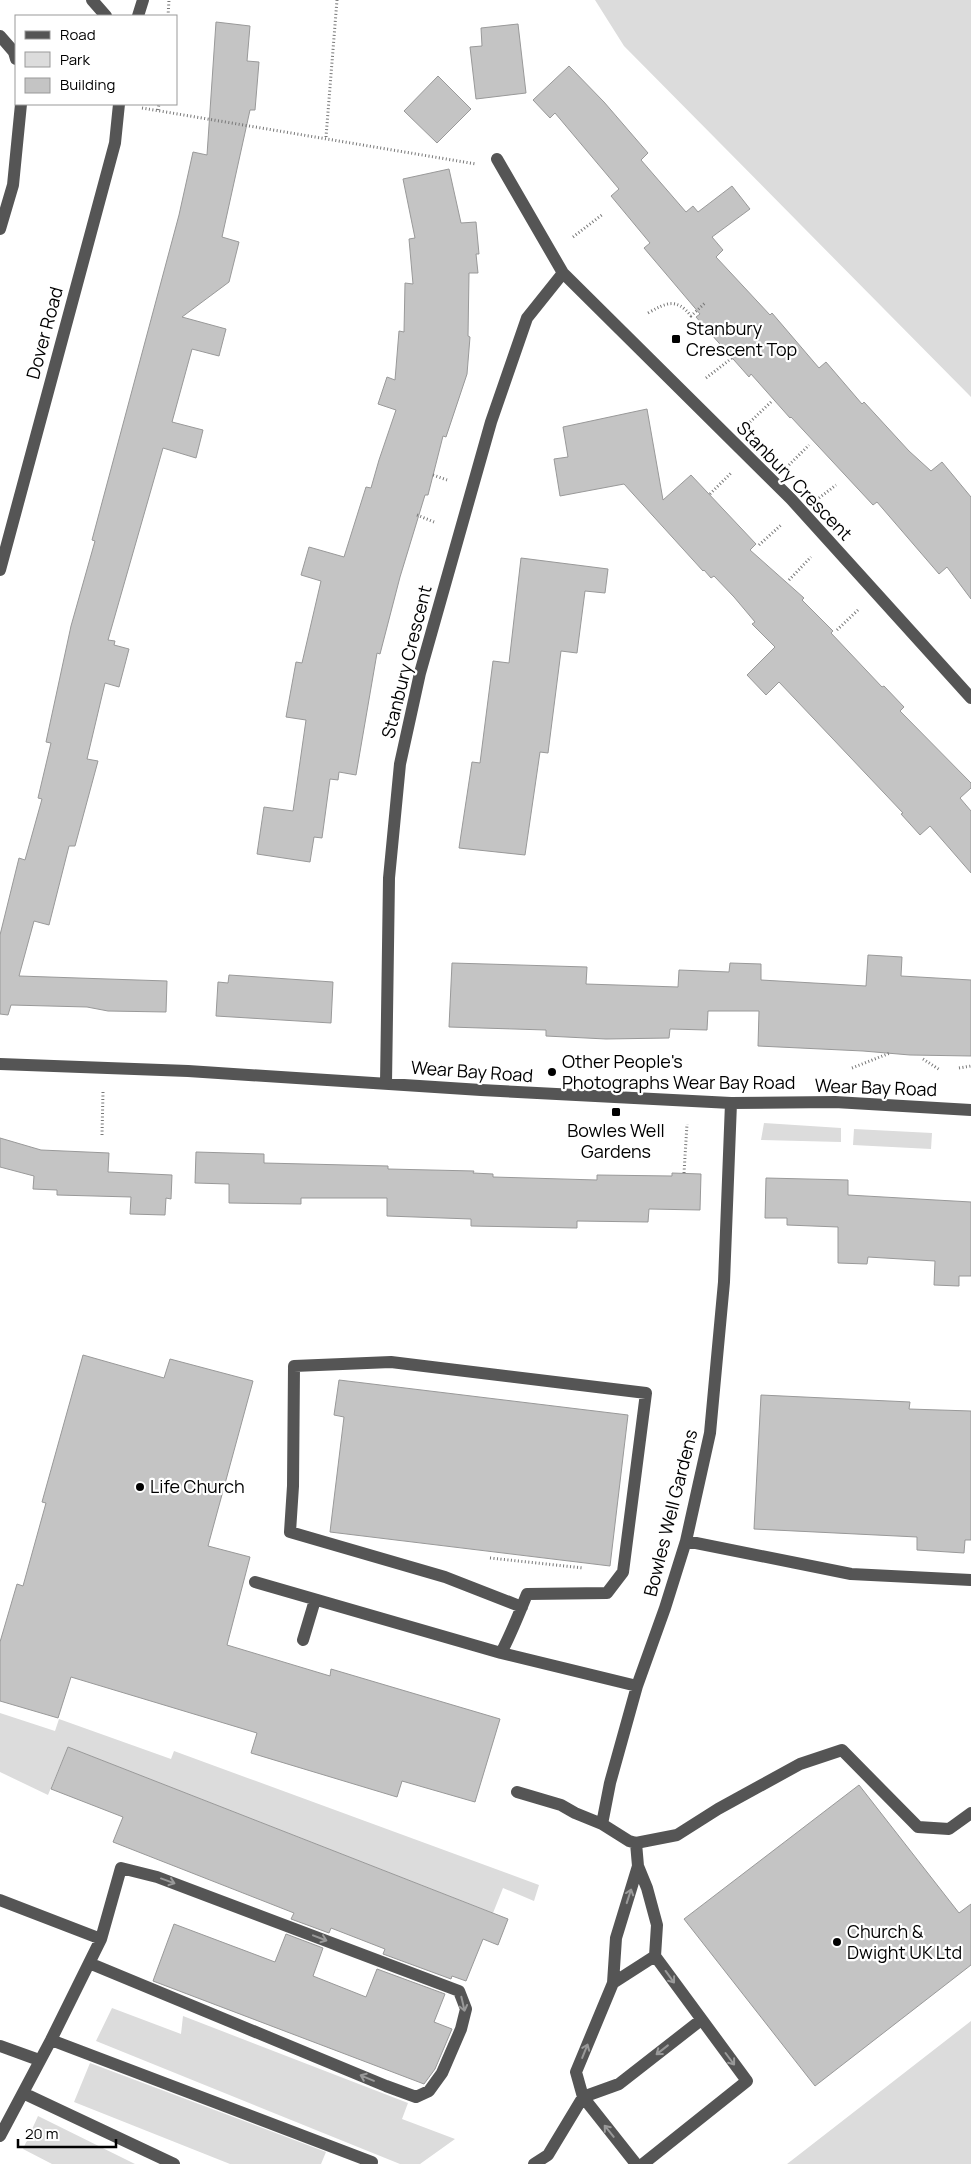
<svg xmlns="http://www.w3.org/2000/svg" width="971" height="2164" font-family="Manrope,sans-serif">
	<rect width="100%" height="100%" fill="#fff"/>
	<path fill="#dcdcdc" d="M 595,0 L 971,0 L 971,397 L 624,46 Z
		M 764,1123 L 841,1128 L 841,1142 L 761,1140 Z
		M 854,1129 L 932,1133 L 931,1149 L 853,1145 Z
		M 0,1713 L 55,1731 L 59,1719 L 171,1759 L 174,1751 L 539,1885 L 534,1901 L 503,1888 L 493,1913 L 68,1747 L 48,1795 L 0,1772 Z
		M 112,2008 L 181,2034 L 183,2016 L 408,2103 L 402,2119 L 455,2139 L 420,2164 L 400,2164 L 96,2041 Z
		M 971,2021 L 971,2164 L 787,2164 Z
		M 90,2063 L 326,2152 L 321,2164 L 230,2164 L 74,2102 Z
		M 38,2116 L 135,2164 L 52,2164 L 23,2149 Z"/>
	<path fill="#c4c4c4" stroke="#999" d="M 216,22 L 250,26 L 247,61 L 259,62 L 255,110 L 250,110 L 222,237 L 239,242 L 229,282 L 182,317 L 226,329 L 219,356 L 192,349 L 172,422 L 203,430 L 196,458 L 163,448 L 108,640 L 115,641 L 114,645 L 129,649 L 119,687 L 105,683 L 87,759 L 98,761 L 75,846 L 69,846 L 49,925 L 34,921 L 19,976 L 167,981 L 166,1012 L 108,1011 L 87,1007 L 11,1005 L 8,1015 L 0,1014 L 0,935 L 19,858 L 25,860 L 42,799 L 38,798 L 51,743 L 46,742 L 71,626 L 95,541 L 92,540 L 179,215 L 193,152 L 207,155 Z
		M 518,24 L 526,93 L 476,99 L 470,47 L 482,46 L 481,28 Z
		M 569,66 L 604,102 L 648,153 L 641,160 L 686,212 L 693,206 L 698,212 L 732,186 L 750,209 L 712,237 L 723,250 L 716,257 L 770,315 L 772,313 L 819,368 L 826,362 L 862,404 L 864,402 L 909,451 L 931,471 L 942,462 L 971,497 L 971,599 L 947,567 L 939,574 L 877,502 L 873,505 L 791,417 L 790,418 L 751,374 L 749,377 L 696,317 L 700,314 L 644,248 L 650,243 L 611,196 L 619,189 L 555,113 L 550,118 L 533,100 Z
		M 438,76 L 471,109 L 437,143 L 404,111 Z
		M 449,169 L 461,223 L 476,222 L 479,254 L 476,254 L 478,273 L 469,273 L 468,336 L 470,337 L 467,374 L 446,437 L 443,436 L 428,495 L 425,495 L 400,577 L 380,654 L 377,653 L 356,775 L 339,772 L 338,780 L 330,779 L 322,838 L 314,837 L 310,862 L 257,854 L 264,807 L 293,811 L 306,720 L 286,717 L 296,662 L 302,663 L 321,581 L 301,575 L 309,547 L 344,557 L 366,487 L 371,488 L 379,460 L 396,410 L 378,404 L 387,377 L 395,380 L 399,331 L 404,332 L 405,283 L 413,284 L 409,239 L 415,238 L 403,179 Z
		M 647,409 L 663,500 L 691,475 L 756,544 L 750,550 L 804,598 L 802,600 L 833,631 L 831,633 L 882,687 L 884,686 L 904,707 L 900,711 L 971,783 L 971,788 L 960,798 L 971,811 L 971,873 L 930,826 L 920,835 L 901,814 L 903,813 L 779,682 L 766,695 L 747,675 L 775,647 L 752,624 L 755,622 L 734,597 L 714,576 L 711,578 L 704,570 L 703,571 L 624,484 L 560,496 L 554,459 L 568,457 L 563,427 Z
		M 521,558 L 608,569 L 605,593 L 585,591 L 577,653 L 561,651 L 548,753 L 540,752 L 525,855 L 459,848 L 472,762 L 480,763 L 493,661 L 509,663 Z
		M 868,955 L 902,957 L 901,976 L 971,980 L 971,1056 L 910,1055 L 863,1051 L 758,1046 L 759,1011 L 708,1011 L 707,1030 L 670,1029 L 669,1038 L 606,1039 L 546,1036 L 546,1030 L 449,1027 L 452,963 L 587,967 L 586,984 L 678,987 L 679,970 L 729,972 L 730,963 L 761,964 L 761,980 L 866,986 Z
		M 229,975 L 333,982 L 331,1023 L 216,1016 L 218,982 L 228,983 Z
		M 0,1138 L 41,1150 L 109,1153 L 108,1172 L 172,1175 L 171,1199 L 166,1198 L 165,1215 L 130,1214 L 131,1197 L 57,1195 L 57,1190 L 33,1189 L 34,1176 L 0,1167 Z
		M 196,1152 L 264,1154 L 264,1163 L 388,1166 L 388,1169 L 474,1171 L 473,1173 L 493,1174 L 493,1177 L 597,1180 L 597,1175 L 672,1176 L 672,1173 L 701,1174 L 700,1210 L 649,1209 L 648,1222 L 577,1221 L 577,1228 L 471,1226 L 471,1219 L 387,1216 L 387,1198 L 301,1198 L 301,1204 L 229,1203 L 229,1184 L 195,1183 Z
		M 766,1178 L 848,1180 L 848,1195 L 971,1202 L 971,1276 L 959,1276 L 959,1286 L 934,1285 L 935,1261 L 868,1257 L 867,1264 L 838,1263 L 838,1227 L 787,1225 L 787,1218 L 765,1218 Z
		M 83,1355 L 164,1378 L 170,1359 L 253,1381 L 208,1546 L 250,1557 L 227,1645 L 330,1676 L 331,1669 L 500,1719 L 475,1802 L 402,1781 L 397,1797 L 251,1753 L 257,1733 L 71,1677 L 58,1718 L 0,1701 L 0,1642 L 17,1584 L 23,1586 L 46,1503 L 42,1502 Z
		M 339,1380 L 628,1415 L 610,1566 L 330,1532 L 344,1417 L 334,1415 Z
		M 761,1395 L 910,1402 L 909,1409 L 971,1411 L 971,1540 L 965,1540 L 964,1553 L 917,1550 L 917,1537 L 754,1529 Z
		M 68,1747 L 508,1919 L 498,1945 L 483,1939 L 466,1981 L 452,1976 L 451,1979 L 383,1954 L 385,1949 L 331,1928 L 329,1933 L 291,1919 L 294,1913 L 113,1842 L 123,1817 L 51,1789 Z
		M 859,1785 L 959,1913 L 971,1904 L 971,1965 L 815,2086 L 684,1919 Z
		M 174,1924 L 275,1962 L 286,1934 L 323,1948 L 313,1976 L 366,1997 L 377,1969 L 445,1994 L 434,2022 L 452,2029 L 435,2069 L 424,2084 L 153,1981 Z"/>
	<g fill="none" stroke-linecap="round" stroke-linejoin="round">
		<path stroke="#777" stroke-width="3" stroke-dasharray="1 2.5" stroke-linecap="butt" d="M 168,16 L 169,0
			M 142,108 L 476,164
			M 158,110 L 159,104
			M 326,137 L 337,0
			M 573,237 L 603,214
			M 648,313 C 666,303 676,297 691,316 L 705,303
			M 706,378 L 732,358
			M 750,422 L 771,402
			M 789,465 L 809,445
			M 433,475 L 447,480
			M 710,494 L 732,472
			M 819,498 L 836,485
			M 417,515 L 434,522
			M 759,545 L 781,525
			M 789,580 L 811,557
			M 837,630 L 859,609
			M 923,1059 L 940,1070
			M 852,1068 L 890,1053
			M 959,1068 L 971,1066
			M 102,1135 L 103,1092
			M 684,1173 L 687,1124
			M 490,1558 L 583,1568"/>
		<path stroke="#555" stroke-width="12" d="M 92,0 L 106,16
			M 138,16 L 143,0
			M 0,36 L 14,52 L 16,59
			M 497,159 L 563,273 L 791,499 L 971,698
			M 0,229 L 13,185 L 21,104
			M 0,570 L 115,143 L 119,104
			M 0,1064 L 188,1071 L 481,1090 L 731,1103 L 835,1102 L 971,1110
			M 386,1084 L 389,878 L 400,764 L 420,673 L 491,422 L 527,318 L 563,273
			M 731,1103 L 724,1282 L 710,1433 L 686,1541 L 665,1608 L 637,1686 L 610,1783 L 602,1824 L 629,1841 L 636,1843 L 677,1835 L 718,1809 L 800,1764 L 842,1750 L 918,1827 L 949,1829 L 971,1813
			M 686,1541 L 851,1574 L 971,1580
			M 255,1582 L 501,1653 L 637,1686
			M 303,1640 L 315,1600
			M 501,1653 C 511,1634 519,1614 527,1594 L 607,1593 L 623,1572 L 646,1393 L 391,1362 L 294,1366 L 293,1486 L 290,1532 L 445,1577 L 522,1607
			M 517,1792 L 561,1805 L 575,1813 L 602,1824
			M 636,1843 L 638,1866 L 647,1888 L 657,1925 L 655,1956 L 747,2081 L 643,2164
			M 0,1900 L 101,1939
			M 613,1983 L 655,1956
			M 51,2040 L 372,2162 L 369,2164
			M 0,2046 L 39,2060
			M 23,2093 L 174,2164
			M 0,2136 L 51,2040 L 101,1939 L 121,1868 L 157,1877 L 459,1991 L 466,2009 L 461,2029 L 442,2073 L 429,2091 L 416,2097 L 386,2086 L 89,1963
			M 534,2164 L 548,2155 L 583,2097 L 619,2084 L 701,2020
			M 636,2164 L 583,2097 L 576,2072 L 613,1983 L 616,1938 L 638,1866"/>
	</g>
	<defs><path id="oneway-shaft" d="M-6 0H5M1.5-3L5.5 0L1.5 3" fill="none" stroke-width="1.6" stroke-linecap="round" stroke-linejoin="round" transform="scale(1.25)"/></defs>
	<g stroke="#999">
		<use href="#oneway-shaft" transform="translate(168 1881) rotate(20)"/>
		<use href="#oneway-shaft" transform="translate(629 1896) rotate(-72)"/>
		<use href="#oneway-shaft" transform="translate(320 1938) rotate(21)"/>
		<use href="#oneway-shaft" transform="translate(670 1977) rotate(54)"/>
		<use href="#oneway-shaft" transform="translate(463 2004) rotate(77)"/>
		<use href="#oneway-shaft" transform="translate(662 2050) rotate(142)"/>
		<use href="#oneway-shaft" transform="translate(585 2051) rotate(-68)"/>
		<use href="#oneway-shaft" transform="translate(730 2059) rotate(53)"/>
		<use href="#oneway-shaft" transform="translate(367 2078) rotate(-157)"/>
		<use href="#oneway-shaft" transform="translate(609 2131) rotate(-129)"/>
	</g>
	<g fill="#000" stroke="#fff" stroke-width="2">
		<rect x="671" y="334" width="10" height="10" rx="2.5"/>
		<circle cx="552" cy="1072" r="5"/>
		<rect x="611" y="1107" width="10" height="10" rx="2.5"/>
		<circle cx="140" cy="1487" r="5"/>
		<circle cx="837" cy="1942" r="5"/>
	</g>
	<g text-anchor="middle" stroke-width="4.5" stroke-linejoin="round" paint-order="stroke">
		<g font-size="18" fill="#000" stroke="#fff" text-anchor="start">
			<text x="686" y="335">Stanbury<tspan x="686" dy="21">Crescent Top</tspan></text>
			<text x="562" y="1068">Other People's<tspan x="562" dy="21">Photographs Wear Bay Road</tspan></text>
			<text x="616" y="1137" text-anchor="middle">Bowles Well<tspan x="616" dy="21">Gardens</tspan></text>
			<text x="150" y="1493">Life Church</text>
			<text x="847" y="1938">Church &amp;<tspan x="847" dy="21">Dwight UK Ltd</tspan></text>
		</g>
		<g font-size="18" fill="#000" stroke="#fff">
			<text transform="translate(45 333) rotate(-75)" y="6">Dover Road</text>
			<text transform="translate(794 481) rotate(46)" y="6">Stanbury Crescent</text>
			<text transform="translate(407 662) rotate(-76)" y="6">Stanbury Crescent</text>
			<text transform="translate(472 1072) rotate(4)" y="6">Wear Bay Road</text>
			<text transform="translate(876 1088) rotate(2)" y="6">Wear Bay Road</text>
			<text transform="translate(671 1513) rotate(-76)" y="6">Bowles Well Gardens</text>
		</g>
	</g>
	<rect x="15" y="15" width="162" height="90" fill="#ffffff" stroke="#999999"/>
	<rect x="25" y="31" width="25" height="8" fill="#555555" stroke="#999999"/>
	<text x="60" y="40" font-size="15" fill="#000000">Road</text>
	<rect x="25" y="52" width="25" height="15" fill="#dcdcdc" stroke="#999999"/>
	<text x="60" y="65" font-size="15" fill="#000000">Park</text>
	<rect x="25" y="78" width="25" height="15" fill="#c4c4c4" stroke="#999999"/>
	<text x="60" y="90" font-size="15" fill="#000000">Building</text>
	<path d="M18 2139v8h98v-8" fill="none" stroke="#000000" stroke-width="2.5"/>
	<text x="25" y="2139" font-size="15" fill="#000000" stroke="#ffffff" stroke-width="4" paint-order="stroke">20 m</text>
</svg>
